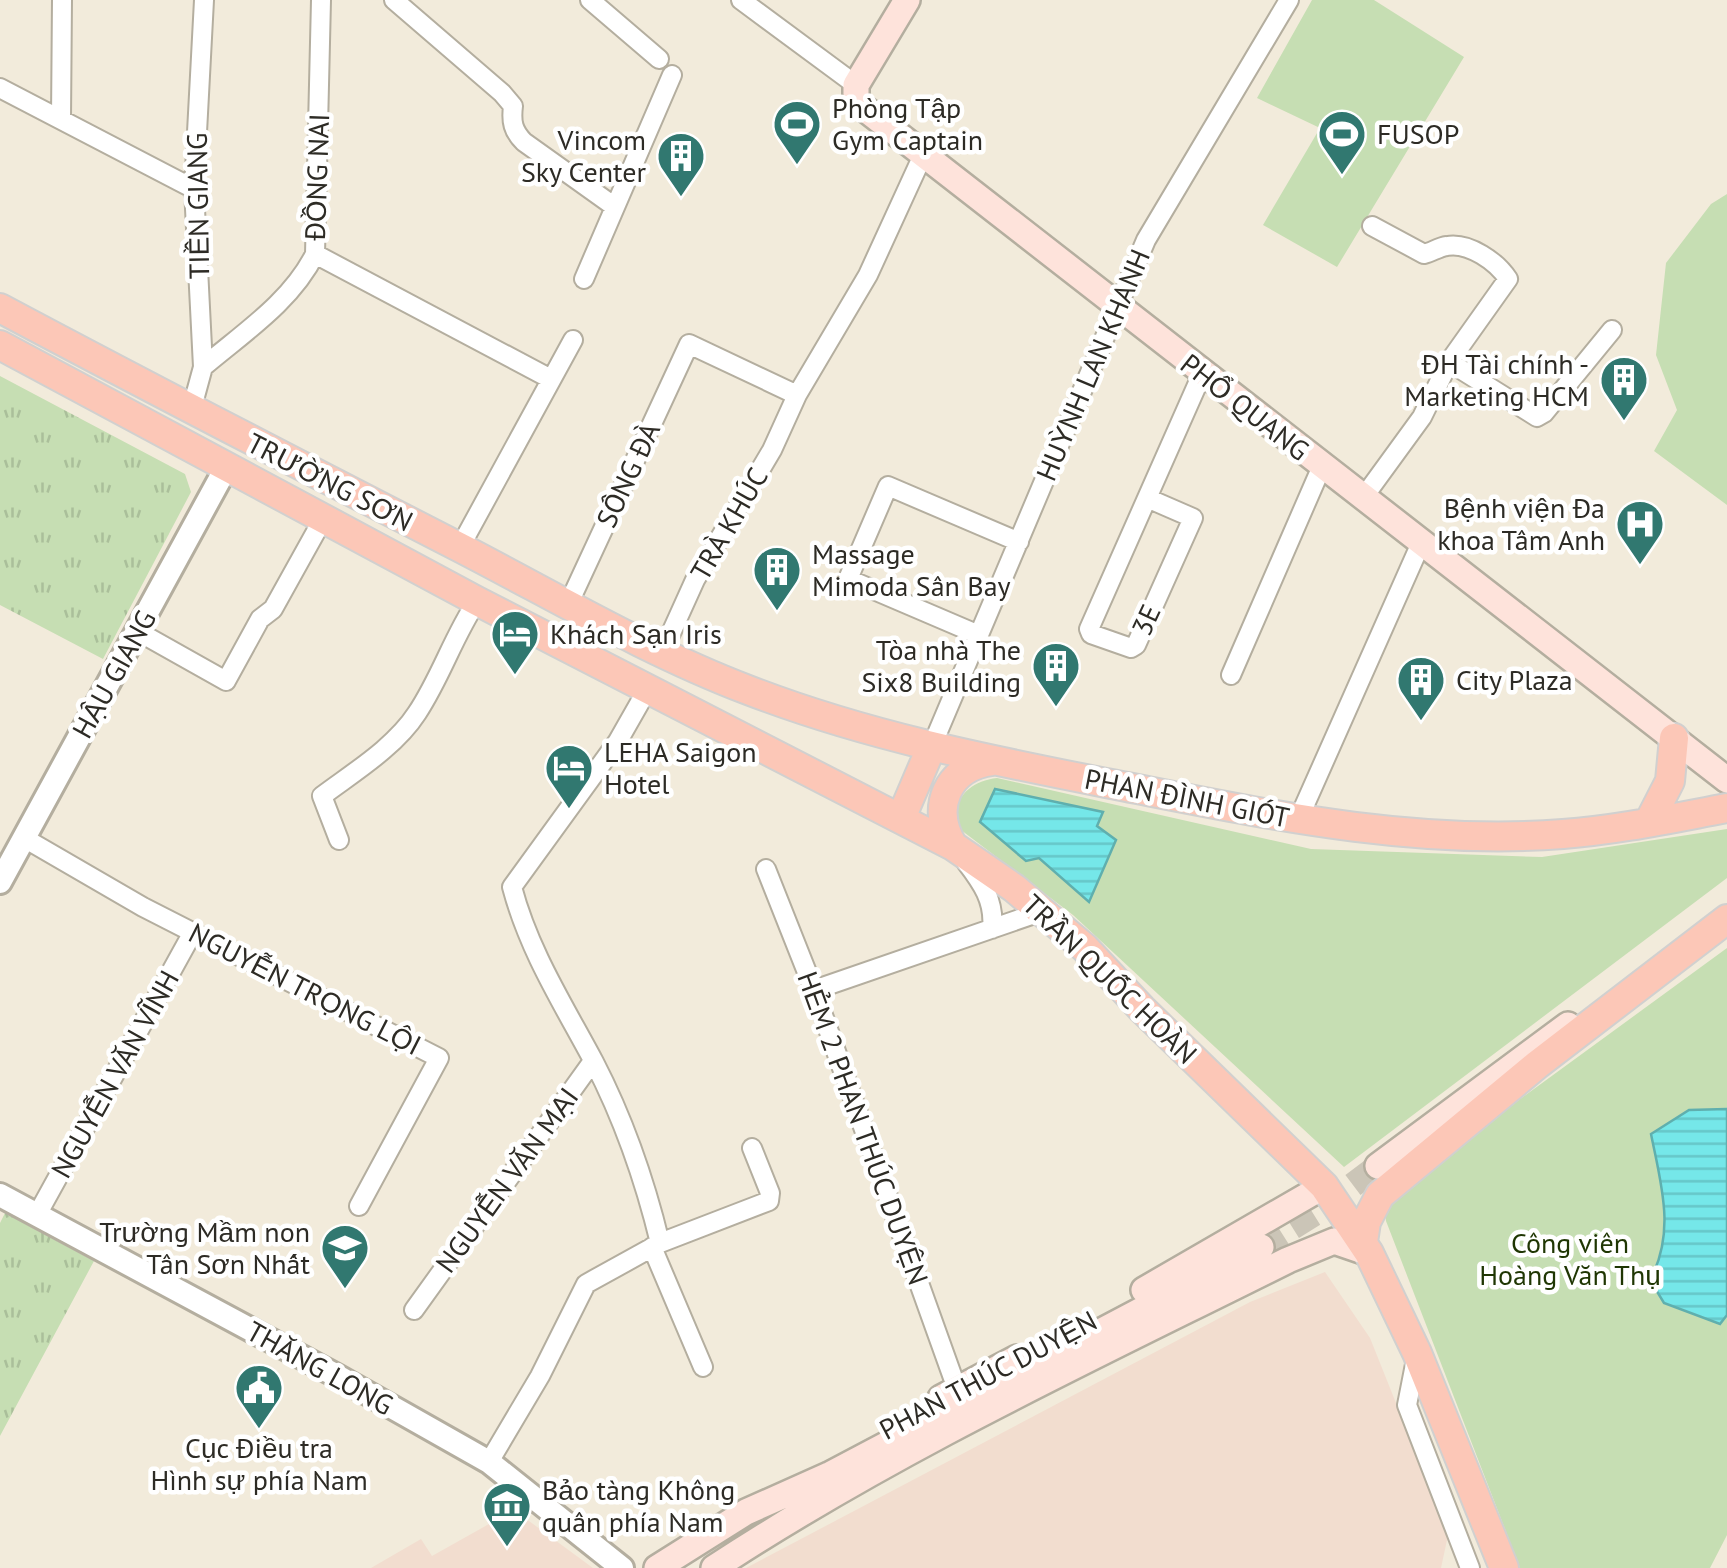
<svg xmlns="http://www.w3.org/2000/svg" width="1727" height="1568" font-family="'PT Sans',sans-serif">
	<defs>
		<pattern id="grass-tufts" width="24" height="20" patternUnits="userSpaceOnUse" patternTransform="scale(2.5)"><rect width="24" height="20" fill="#c6deb3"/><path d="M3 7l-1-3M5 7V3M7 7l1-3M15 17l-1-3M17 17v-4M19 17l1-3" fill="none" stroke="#aabf9a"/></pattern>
		<pattern id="water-rules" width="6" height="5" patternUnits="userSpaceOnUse" patternTransform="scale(2.5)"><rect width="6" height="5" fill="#75e7e9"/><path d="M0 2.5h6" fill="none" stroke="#66c6c8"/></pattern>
	</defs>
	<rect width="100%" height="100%" fill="#f2ebdb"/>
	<path fill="#f2ddcf" d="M 1325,1272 L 1370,1338 L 1446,1528 L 1447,1540 L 1441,1568 L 746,1568 L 1250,1302 Z
		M 514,1510 L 593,1568 L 371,1568 L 421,1539 L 432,1556 Z"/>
	<path fill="url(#grass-tufts)" d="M 0,376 L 185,474 L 191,492 L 103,659 L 0,605 Z
		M 5,1213 L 94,1261 L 0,1436 L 0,1223 Z"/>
	<path fill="#c6deb3" d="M 1312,0 L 1374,0 L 1464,57 L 1337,267 L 1263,225 L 1320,128 L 1257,98 Z
		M 1727,194 L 1727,505 L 1654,451 L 1677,410 L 1656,355 L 1666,263 L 1711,204 Z
		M 997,778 L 1311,849 L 1542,857 L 1727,829 L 1727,878 L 1344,1167 L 1073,915 L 961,830 C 947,802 969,781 997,778 Z
		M 1727,948 L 1727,1535 L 1710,1568 L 1520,1568 L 1386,1221 L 1385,1210 L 1393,1192 Z"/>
	<path fill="url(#water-rules)" stroke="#5fafae" stroke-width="2.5" d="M 995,789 L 1103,812 L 1097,826 L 1116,840 L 1089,902 L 1039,858 L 1026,861 L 980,822 Z
		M 1727,1109 L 1727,1315 L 1720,1324 L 1664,1303 L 1650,1280 C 1676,1232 1661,1184 1651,1134 L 1689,1110 Z"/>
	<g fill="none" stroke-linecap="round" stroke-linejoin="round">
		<path stroke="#cbc5b7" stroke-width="25" stroke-dasharray="25 12" stroke-linecap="butt" d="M 1261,1247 L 1320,1210 L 1378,1166"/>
		<g stroke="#b4ae9f" stroke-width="22">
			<path id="minor" d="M 394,0 L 502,93 L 513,106 C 511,122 513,131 524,142 L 615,207
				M 590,0 L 659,59
				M 741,0 L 856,85
				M 0,88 L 194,189
				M 61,118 L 62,0
				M 315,254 L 549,378
				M 584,279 L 672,75
				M 1449,362 L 1537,417 L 1544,413 L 1612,330
				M 203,367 C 243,333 291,302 315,254 L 321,0
				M 191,411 L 203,367 L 194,189 L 204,0
				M 1147,498 L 1193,518 L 1136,645 L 1131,648 L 1091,634 L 1089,629 L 1202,374
				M 1363,498 L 1422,417 L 1449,362 L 1508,279 C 1497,262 1469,242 1447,246 C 1439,247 1432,252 1424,254 L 1372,226
				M 460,547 L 573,340
				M 568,605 L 689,344 L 797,395 L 868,275 L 923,155
				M 137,631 L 226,681 L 260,619 L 273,609 L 323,519
				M 979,635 L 848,579 L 888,486 L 1019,542
				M 662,653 L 695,580 L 772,450 L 797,395
				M 1231,675 L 1322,466
				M 931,748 L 1146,240 L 1289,0
				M 1298,820 L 1421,543
				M 24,838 L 143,907 L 439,1058 L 359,1206
				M 339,840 L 322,796 C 354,772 395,747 417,713 C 441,677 453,637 477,601
				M 966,862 C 982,883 995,901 992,929
				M 766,869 L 814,990 L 957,1389
				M 814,990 L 1043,911
				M 37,1215 L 193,932
				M 660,1243 L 769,1201 L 770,1193 L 752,1148
				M 652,1247 L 703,1367
				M 414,1310 L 593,1061
				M 1417,1354 L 1407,1405 L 1470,1568
				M 489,1462 L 540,1376 L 586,1284 L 660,1243 C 645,1181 623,1118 594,1062 C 563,1004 529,951 512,887 L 618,741 L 647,690"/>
		</g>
		<g stroke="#b4ae9f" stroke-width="28">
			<path id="tertiary" d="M 0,882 L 227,466
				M 0,1195 L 337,1376 L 489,1462 L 622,1568"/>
		</g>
		<g stroke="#b4ae9f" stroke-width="30">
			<path id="secondary" d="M 907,0 L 856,85 L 856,99 L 860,105 L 1727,780
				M 1378,1166 L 1568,1025
				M 1144,1290 L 1324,1186
				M 941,1398 L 1017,1358
				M 657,1568 L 746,1512 L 829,1475 L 1261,1247
				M 714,1568 C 895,1449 1094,1357 1288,1260 L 1334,1241 L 1369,1253"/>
		</g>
		<g stroke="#d1d0cf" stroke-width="32">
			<path id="primary" d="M 0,308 C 152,389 305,468 459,547 C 554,596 648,652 748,690 C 864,735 984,759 1106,783 C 1257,812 1408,846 1563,834 C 1618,830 1673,818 1727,808
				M 0,345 L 477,601 L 953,846 L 1014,888 L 1085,948 L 1142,1009 L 1324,1186 L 1369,1253 L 1417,1353 L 1504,1568
				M 901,818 L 931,748
				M 1649,822 L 1670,781 L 1674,738
				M 953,846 C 930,808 947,767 992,761
				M 1363,1242 L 1366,1222 L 1380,1195 L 1538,1064 L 1727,919"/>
		</g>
		<use href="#minor" stroke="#fff" stroke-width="18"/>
		<use href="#tertiary" stroke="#fff" stroke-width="22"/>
		<use href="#secondary" stroke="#fee3db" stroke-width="25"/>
		<use href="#primary" stroke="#fcc7b7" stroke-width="28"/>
	</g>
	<defs>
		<g id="stadium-pin" transform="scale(2.5)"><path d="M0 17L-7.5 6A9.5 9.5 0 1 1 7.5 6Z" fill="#317870" stroke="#fff"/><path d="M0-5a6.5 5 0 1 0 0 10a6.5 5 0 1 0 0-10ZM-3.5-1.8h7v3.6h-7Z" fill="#fff"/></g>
		<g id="building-pin" transform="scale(2.5)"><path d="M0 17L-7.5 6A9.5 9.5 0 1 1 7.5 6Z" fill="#317870" stroke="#fff"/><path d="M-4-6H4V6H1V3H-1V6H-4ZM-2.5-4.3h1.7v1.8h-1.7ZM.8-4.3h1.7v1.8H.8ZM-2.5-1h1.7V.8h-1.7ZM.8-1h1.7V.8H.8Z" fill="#fff"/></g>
		<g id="hospital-pin" transform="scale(2.5)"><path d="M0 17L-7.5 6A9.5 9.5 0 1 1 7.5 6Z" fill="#317870" stroke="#fff"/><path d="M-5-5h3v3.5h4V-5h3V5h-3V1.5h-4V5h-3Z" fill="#fff"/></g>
		<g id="hotel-pin" transform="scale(2.5)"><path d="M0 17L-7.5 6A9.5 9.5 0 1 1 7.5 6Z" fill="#317870" stroke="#fff"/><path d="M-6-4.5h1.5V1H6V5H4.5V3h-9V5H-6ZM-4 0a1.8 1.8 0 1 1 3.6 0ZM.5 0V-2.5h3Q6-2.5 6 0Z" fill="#fff"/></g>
		<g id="school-pin" transform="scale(2.5)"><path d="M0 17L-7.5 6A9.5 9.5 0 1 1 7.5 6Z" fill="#317870" stroke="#fff"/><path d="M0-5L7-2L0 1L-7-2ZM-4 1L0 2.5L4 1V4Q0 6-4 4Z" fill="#fff"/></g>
		<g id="civic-pin" transform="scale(2.5)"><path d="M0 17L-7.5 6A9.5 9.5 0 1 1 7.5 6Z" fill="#317870" stroke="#fff"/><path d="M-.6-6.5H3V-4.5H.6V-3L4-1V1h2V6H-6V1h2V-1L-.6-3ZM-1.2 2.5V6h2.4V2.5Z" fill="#fff"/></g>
		<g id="museum-pin" transform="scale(2.5)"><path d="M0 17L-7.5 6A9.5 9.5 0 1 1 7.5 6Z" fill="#317870" stroke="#fff"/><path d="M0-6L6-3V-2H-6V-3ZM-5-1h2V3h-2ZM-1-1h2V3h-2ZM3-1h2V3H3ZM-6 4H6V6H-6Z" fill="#fff"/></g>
	</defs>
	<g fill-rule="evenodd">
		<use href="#stadium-pin" x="797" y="124"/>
		<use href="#stadium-pin" x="1342" y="134"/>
		<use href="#building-pin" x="681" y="156"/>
		<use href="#building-pin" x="1624" y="380"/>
		<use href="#hospital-pin" x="1640" y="524"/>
		<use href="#building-pin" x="777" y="570"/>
		<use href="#hotel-pin" x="515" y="634"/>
		<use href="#building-pin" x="1056" y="666"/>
		<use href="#building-pin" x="1421" y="680"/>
		<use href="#hotel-pin" x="569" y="768"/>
		<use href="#school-pin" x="345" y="1248"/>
		<use href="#civic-pin" x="259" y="1388"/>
		<use href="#museum-pin" x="507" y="1506"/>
	</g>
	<g text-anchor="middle" stroke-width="9" stroke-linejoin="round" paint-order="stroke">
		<g font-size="28" fill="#2d2b25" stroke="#fff" text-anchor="start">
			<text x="832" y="118">Phòng Tập<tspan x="832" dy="32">Gym Captain</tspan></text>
			<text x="1377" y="144">FUSOP</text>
			<text x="646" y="150" text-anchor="end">Vincom<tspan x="646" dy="32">Sky Center</tspan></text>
			<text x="1589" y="374" text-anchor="end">ĐH Tài chính -<tspan x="1589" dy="32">Marketing HCM</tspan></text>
			<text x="1605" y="518" text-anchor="end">Bệnh viện Đa<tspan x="1605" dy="32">khoa Tâm Anh</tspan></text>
			<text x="812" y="564">Massage<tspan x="812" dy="32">Mimoda Sân Bay</tspan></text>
			<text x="550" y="644">Khách Sạn Iris</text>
			<text x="1021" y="660" text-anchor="end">Tòa nhà The<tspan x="1021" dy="32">Six8 Building</tspan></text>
			<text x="1456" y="690">City Plaza</text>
			<text x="604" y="762">LEHA Saigon<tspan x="604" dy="32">Hotel</tspan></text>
			<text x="310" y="1242" text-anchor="end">Trường Mầm non<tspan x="310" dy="32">Tân Sơn Nhất</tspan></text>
			<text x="259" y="1458" text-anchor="middle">Cục Điều tra<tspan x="259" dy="32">Hình sự phía Nam</tspan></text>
			<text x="542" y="1500">Bảo tàng Không<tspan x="542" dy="32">quân phía Nam</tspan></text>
		</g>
		<g font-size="28" fill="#2d2b25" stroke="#fff">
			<text transform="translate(317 177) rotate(-88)" y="10">ĐỒNG NAI</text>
			<text transform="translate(198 206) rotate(-91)" y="10">TIỀN GIANG</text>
			<text transform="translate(1093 365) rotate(-67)" y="10">HUỲNH LAN KHANH</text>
			<text transform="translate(1245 407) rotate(38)" y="10">PHỔ QUANG</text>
			<text transform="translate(628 475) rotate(-65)" y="10">SÔNG ĐÀ</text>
			<text transform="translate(330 482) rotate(27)" y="10">TRƯỜNG SƠN</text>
			<text transform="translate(729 524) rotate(-60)" y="10">TRÀ KHÚC</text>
			<text transform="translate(1146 620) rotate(-65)" y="10">3E</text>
			<text transform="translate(114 674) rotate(-61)" y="10">HẬU GIANG</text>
			<text transform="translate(1187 798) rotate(11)" y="10">PHAN ĐÌNH GIÓT</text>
			<text transform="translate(1110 979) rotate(44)" y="10">TRẦN QUỐC HOÀN</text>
			<text transform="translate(305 989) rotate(27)" y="10">NGUYỄN TRỌNG LỘI</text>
			<text transform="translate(115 1074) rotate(-61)" y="10">NGUYỄN VĂN VĨNH</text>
			<text transform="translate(863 1128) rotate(70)" y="10">HẺM 2 PHAN THÚC DUYỆN</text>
			<text transform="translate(507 1180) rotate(-54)" y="10">NGUYỄN VĂN MẠI</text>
			<text transform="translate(320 1368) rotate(29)" y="10">THĂNG LONG</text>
			<text transform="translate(988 1375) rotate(-28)" y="10">PHAN THÚC DUYỆN</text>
		</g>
		<g font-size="28" fill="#1f3603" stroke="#fff">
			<text x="1570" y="1253">Công viên<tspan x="1570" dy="32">Hoàng Văn Thụ</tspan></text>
		</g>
	</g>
</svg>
